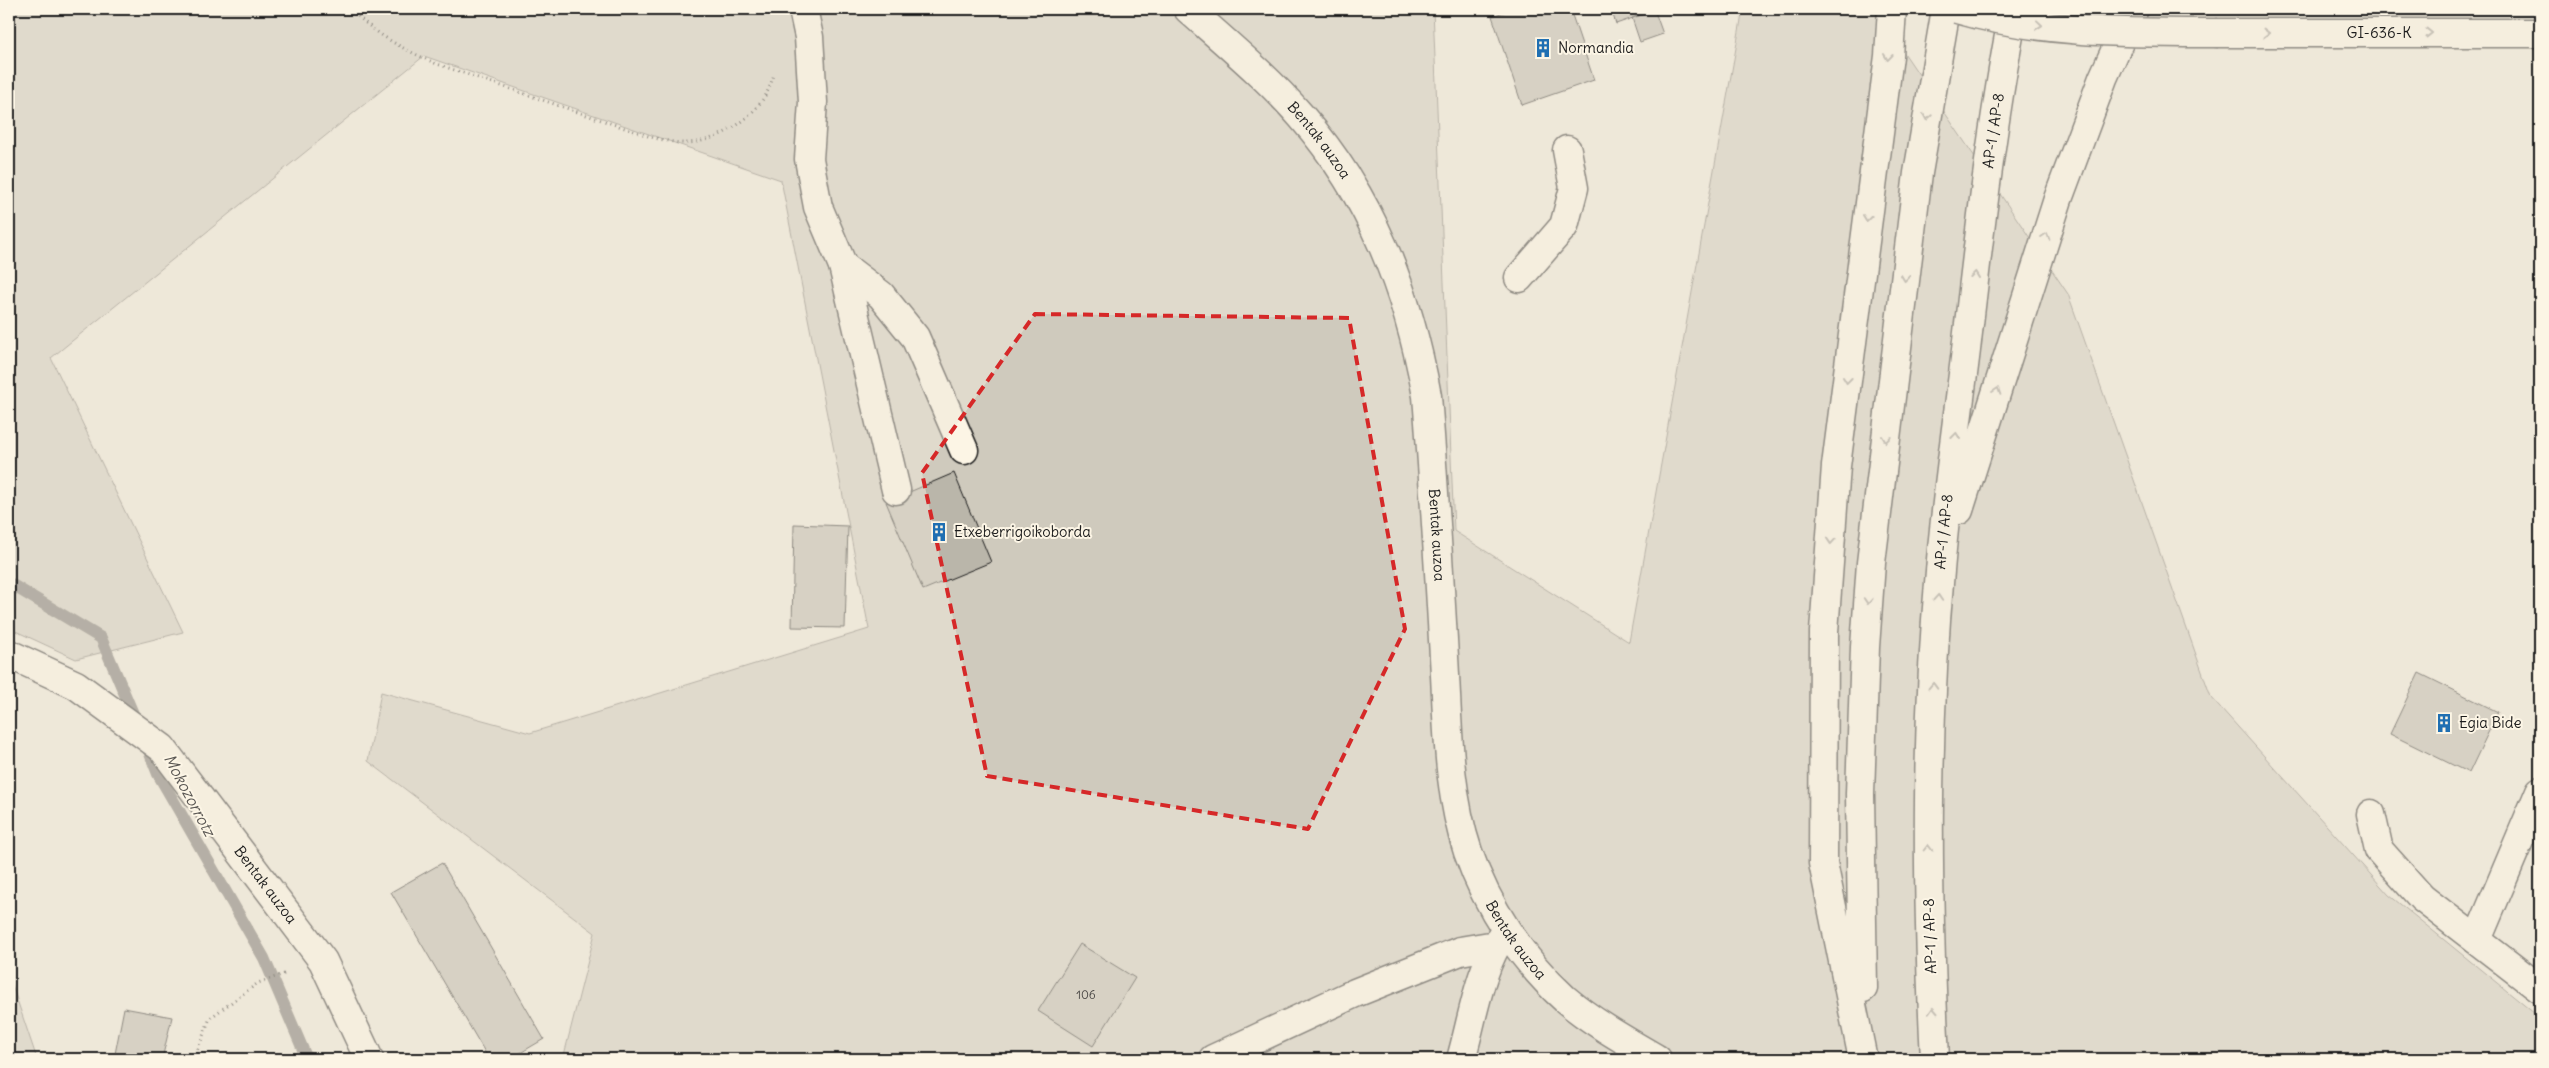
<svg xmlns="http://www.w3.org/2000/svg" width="2549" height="1068" font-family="Delius,sans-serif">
	<rect width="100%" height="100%" fill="#eee8d9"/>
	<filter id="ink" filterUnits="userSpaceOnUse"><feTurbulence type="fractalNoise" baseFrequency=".02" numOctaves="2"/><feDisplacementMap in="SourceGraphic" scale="10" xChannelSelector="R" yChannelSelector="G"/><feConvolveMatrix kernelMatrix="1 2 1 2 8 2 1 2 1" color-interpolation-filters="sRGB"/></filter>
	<g filter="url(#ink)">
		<path fill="#cfcabd" stroke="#76736c" d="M 9,9 L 1433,9 L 1454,531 L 1629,642 L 1743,9 L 1875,10 L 2068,294 L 2211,697 L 2389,895 L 2540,1018 L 2540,1059 L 563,1059 L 595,933 L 368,761 L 381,692 L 530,733 L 869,629 L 781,180 L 424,56 L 51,358 L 183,632 L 76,659 L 9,628 Z
			M 9,976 L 37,1059 L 9,1059 Z"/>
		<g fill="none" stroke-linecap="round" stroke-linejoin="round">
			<path stroke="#6f6c67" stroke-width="12" d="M 9,583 L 101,638 L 137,723
				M 145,741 L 158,774 L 264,958 L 307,1059"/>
		</g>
		<path fill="#bab6aa" stroke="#1c1c1c" d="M 1513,9 L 1570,9 L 1594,80 L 1522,105 L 1492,16 Z
			M 1611,9 L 1645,9 L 1647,13 L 1616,24 Z
			M 1645,9 L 1654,9 L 1663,34 L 1640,42 L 1632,18 L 1647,13 Z
			M 954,473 L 991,562 L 923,590 L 886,502 Z
			M 794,524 L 848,526 L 845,628 L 792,627 Z
			M 2419,673 L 2498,712 L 2469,773 L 2390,734 Z
			M 442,863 L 544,1039 L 510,1059 L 489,1059 L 391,892 Z
			M 1080,944 L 1135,978 L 1093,1046 L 1038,1011 Z
			M 124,1008 L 172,1017 L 162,1059 L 114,1059 Z"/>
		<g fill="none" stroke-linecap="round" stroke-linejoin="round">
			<g stroke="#1c1c1c" stroke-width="31">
				<g id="minor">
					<path d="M 803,9 L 809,37 L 813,102 L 809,159 L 818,207 L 843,266 L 896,490"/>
					<path d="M 843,266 L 881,295 L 915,337 L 964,450"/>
					<path d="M 1519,278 L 1564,226 L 1574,188 L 1567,150"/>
					<path id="s1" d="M 9,654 L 76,685 L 162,748 L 323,961 L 369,1059"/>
					<path d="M 2371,814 L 2379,850 L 2422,898 L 2540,989"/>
					<path d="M 2477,940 L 2540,791"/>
					<path d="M 1213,1059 L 1355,993 L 1460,951 L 1496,945"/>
					<path d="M 1461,1059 C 1473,1018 1479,968 1504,933"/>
				</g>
			</g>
			<g stroke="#1c1c1c" stroke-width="31">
				<g id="major">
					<path id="s2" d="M 1188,9 C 1226,43 1267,77 1301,116 C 1372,197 1408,292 1427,396 C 1434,483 1439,570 1444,657 C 1448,721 1447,790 1468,852 C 1487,907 1522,960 1565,999 C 1592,1022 1626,1041 1657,1059"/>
				</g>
			</g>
			<g stroke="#1c1c1c" stroke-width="31">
				<g id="highway">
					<path id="s3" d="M 2218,33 L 2540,33"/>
					<path d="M 1959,510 L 2058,199 L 2103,78 L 2134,9"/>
					<path d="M 1863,988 L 1860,794 L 1865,647 L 1871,563 L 1918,173 L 1946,9"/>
					<path d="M 1863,1059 L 1823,863 L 1824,632 L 1836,466 L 1889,56 L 1892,9"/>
					<path id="s4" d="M 1935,1059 C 1927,897 1925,734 1940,571 C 1946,498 1957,424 1966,350 C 1979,236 1992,122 2014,9"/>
				</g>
			</g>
			<path stroke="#1c1c1c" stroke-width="3" stroke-dasharray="1 4" stroke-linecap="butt" d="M 351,9 C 375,35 405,50 437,64 L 654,138 C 664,140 675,143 685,143 C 721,143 765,113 773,76
				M 194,1059 L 210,1018 L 258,983 L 287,973"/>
			<use href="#minor" stroke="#fcf5e5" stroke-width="28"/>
			<use href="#major" stroke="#fcf5e5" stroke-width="28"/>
			<use href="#highway" stroke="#fcf5e5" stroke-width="28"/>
			<g stroke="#1c1c1c" stroke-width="31" stroke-linecap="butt">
				<path id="highway-bridge" d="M 1957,9 C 2042,34 2131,33 2218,33"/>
			</g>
			<use href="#highway-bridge" stroke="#fcf5e5" stroke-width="28"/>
		</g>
		<defs><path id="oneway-chevron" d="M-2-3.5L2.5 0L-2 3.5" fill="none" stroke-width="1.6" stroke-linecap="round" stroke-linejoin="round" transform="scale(1.25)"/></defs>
		<g stroke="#97938b">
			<use href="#oneway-chevron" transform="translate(2039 25) rotate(6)"/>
			<use href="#oneway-chevron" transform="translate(2266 33)"/>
			<use href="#oneway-chevron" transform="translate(2429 33)"/>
			<use href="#oneway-chevron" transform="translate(1888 57) rotate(96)"/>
			<use href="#oneway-chevron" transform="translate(1927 117) rotate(100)"/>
			<use href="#oneway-chevron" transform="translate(1867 218) rotate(97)"/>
			<use href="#oneway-chevron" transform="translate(2046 236) rotate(-72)"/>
			<use href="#oneway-chevron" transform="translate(1975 275) rotate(-83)"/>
			<use href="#oneway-chevron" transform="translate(1905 278) rotate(97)"/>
			<use href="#oneway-chevron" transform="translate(1847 380) rotate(97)"/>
			<use href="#oneway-chevron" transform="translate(1997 391) rotate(-72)"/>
			<use href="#oneway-chevron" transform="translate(1956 436) rotate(-83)"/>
			<use href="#oneway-chevron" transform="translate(1886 439) rotate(97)"/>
			<use href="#oneway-chevron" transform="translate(1831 541) rotate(94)"/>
			<use href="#oneway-chevron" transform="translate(1938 598) rotate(-86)"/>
			<use href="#oneway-chevron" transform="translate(1868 601) rotate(94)"/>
			<use href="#oneway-chevron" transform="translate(1933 686) rotate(-88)"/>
			<use href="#oneway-chevron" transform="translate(1928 848) rotate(-90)"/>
			<use href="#oneway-chevron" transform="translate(1933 1011) rotate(-93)"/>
		</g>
	</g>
	<path d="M0 0H2549V1068H0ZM 1035,314 L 1349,318 L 1405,629 L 1308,829 L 987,776 L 922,473 Z" fill="#eee8d9" fill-opacity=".55" fill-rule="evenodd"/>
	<path fill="none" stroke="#d62828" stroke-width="4" stroke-dasharray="10 6" stroke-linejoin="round" d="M 1035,314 L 1349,318 L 1405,629 L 1308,829 L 987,776 L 922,473 Z"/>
	<defs>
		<g id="building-bare" transform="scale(1.5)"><path d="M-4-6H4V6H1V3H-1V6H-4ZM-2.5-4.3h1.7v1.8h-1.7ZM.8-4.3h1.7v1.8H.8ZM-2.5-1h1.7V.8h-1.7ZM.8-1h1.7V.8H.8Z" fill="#1f6fb2" stroke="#fcf5e5" stroke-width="2.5" paint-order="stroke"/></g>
	</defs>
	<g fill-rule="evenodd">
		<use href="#building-bare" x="1543" y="48"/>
		<use href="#building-bare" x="939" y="532"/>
		<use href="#building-bare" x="2444" y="723"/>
	</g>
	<g text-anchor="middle" stroke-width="4" stroke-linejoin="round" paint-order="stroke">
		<g font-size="12" fill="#444240">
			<text x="1086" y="999">106</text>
		</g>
		<g font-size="15" fill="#1c1c1c" stroke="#fcf5e5">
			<text dy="5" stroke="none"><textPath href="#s3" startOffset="161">GI-636-K</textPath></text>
			<text dy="5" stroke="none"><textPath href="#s4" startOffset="932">AP-1 / AP-8</textPath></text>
			<text dy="5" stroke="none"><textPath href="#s2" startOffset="186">Bentak auzoa</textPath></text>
			<text dy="5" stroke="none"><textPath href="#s4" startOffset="528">AP-1 / AP-8</textPath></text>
			<text dy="5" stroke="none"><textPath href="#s2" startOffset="606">Bentak auzoa</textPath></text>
			<text dy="5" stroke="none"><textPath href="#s1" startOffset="352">Bentak auzoa</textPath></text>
			<text transform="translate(1930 936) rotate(-92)" y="5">AP-1 / AP-8</text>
			<text dy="5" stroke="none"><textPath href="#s2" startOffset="1026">Bentak auzoa</textPath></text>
		</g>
		<g font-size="15" fill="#1c1c1c" stroke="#fcf5e5" text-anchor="start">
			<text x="1558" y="53">Normandia</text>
			<text x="954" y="537">Etxeberrigoikoborda</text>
			<text x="2459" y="728">Egia Bide</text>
		</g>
		<g font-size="16" font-style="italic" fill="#5b5854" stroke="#fcf5e5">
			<text transform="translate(190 795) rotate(62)" y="6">Mokozorrotz</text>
		</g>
	</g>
	<rect width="2549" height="1068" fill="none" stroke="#fcf5e5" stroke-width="30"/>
	<rect x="15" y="15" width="2519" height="1038" fill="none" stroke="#1c1c1c" stroke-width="2" filter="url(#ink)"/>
</svg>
